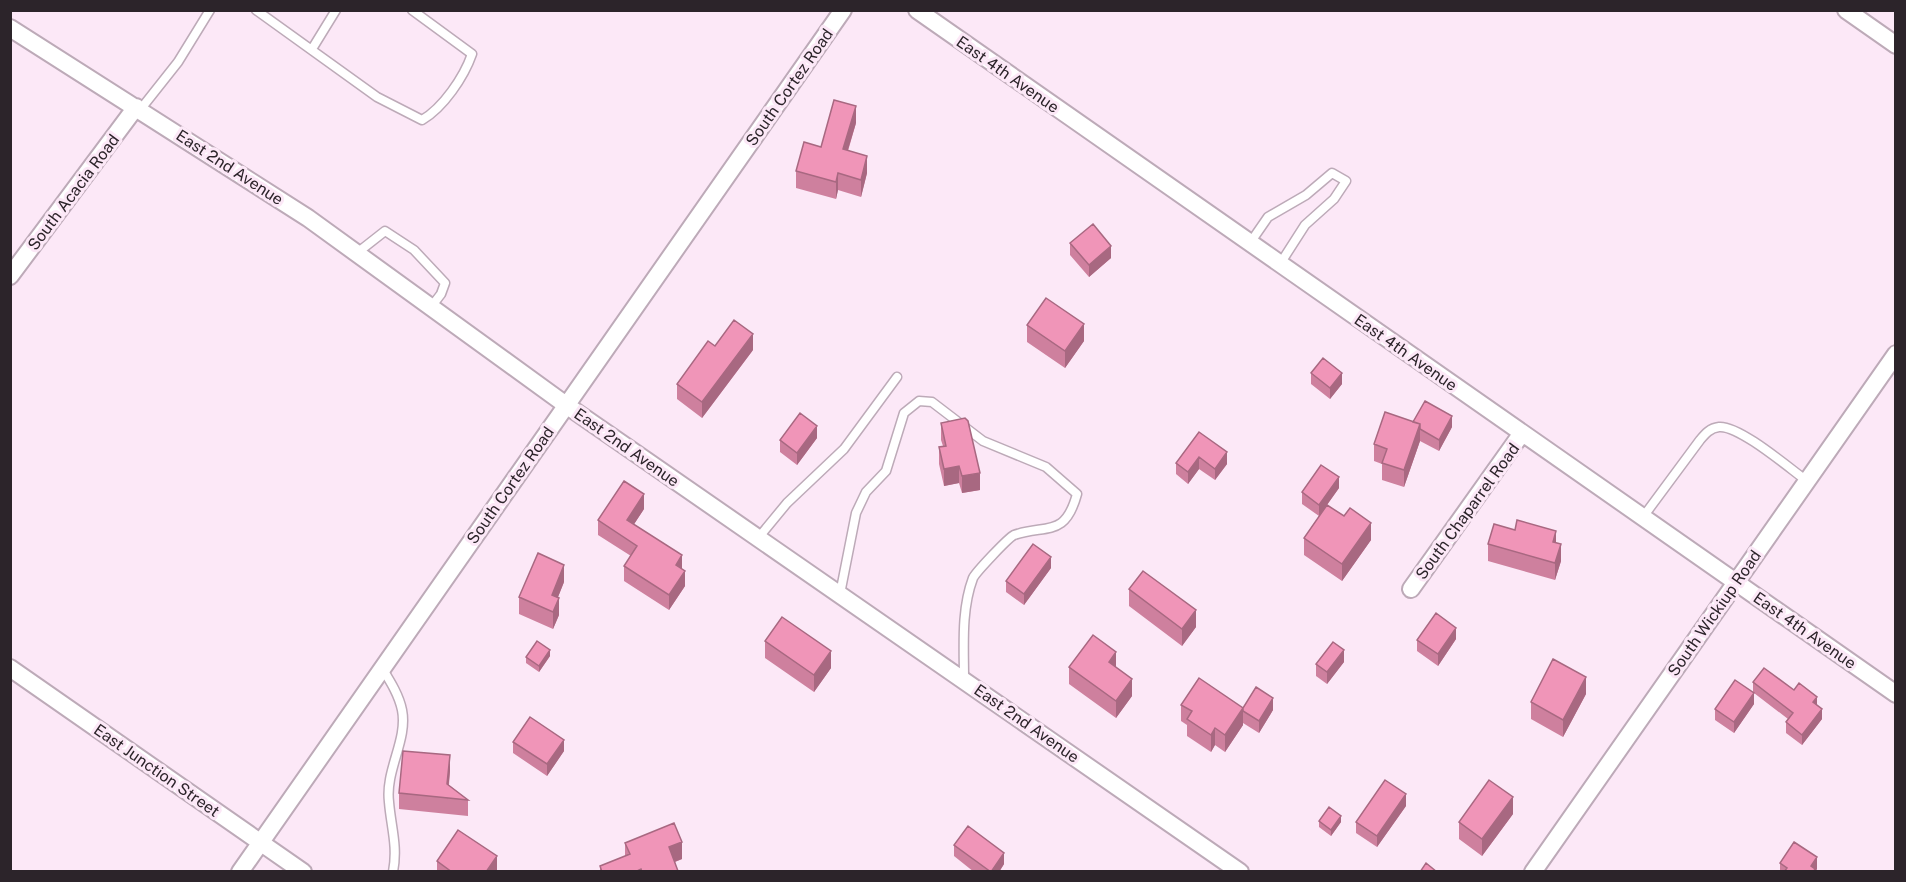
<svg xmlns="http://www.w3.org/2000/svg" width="1906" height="882" font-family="'Public Sans',sans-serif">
	<rect width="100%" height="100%" fill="#fce8f7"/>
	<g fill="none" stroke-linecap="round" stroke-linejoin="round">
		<g stroke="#bdaab8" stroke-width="11">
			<path id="lane" d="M 256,10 L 377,97 L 422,120 C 443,108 464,77 472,54 L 412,10
				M 312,49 L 336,10
				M 140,110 L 178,62 L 210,10
				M 1250,243 L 1268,217 L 1306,195 L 1332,173 L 1346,181 L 1334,199 L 1305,225 L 1280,264
				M 357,253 L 385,231 L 414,250 L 445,283 L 441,294 L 431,307
				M 1643,517 L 1700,440 C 1705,434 1710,428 1719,427 C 1739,425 1789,468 1807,481
				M 759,537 L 787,503 L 844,449 L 897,377
				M 840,594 L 856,513 L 866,492 L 886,471 L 904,413 L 919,401 L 932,402 L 983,441 L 1046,467 L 1077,494 C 1065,538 1047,524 1014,535 C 1008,538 976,572 973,578 C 961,610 964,646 964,679
				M 382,668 C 390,681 399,695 402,710 C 408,740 385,770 389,802 C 391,827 398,846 393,872"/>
		</g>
		<g stroke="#bdaab8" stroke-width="20">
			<path id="street" d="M 917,10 L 1896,694
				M 1846,10 L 1896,45
				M 10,28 L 308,218 L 566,405 L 1240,872
				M 10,276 L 136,107
				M 1411,589 L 1522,433
				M 10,668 L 303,872
				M 240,872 L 843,10
				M 1533,872 L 1896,354"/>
		</g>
		<use href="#lane" stroke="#fff" stroke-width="8"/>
		<use href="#street" stroke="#fff" stroke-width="16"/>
	</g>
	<path fill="#ce809e" d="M 856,123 L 848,151 L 867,173 L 861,197 L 838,190 L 836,199 L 796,188 L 796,171 L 821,147 Z
		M 1070,243 L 1111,258 L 1089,277 L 1070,255 Z
		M 1027,325 L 1084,341 L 1065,368 L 1027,342 Z
		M 753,350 L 702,418 L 677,399 L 677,384 Z
		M 1311,373 L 1342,384 L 1330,399 L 1311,384 Z
		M 1413,422 L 1452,427 L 1439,451 L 1420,441 L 1404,487 L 1382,480 L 1382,464 L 1374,461 L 1374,444 Z
		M 941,423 L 980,490 L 962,493 L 959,483 L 944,486 L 939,464 L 939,447 L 943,446 L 941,440 Z
		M 1199,432 L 1227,464 L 1215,480 L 1199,469 L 1188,484 L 1176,474 L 1176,463 Z
		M 817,438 L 797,465 L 780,452 L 780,440 Z
		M 1339,488 L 1327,505 L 1371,540 L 1342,581 L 1304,555 L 1304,538 L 1319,516 L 1302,504 L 1302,492 Z
		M 644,509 L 634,524 L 682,569 L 685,586 L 669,610 L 624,581 L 624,566 L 631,556 L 598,535 L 598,520 Z
		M 1556,543 L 1561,561 L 1555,580 L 1488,561 L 1488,544 Z
		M 1051,568 L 1024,605 L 1006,592 L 1006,581 Z
		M 564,582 L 558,597 L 559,615 L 553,629 L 519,614 L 519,597 Z
		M 1129,589 L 1196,627 L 1182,646 L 1129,606 Z
		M 1456,639 L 1438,666 L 1417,651 L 1417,640 Z
		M 765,641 L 831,668 L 814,692 L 765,658 Z
		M 550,656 L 539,672 L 526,663 L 526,657 Z
		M 1344,662 L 1327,684 L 1316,676 L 1316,664 Z
		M 1069,667 L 1116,668 L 1132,696 L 1116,718 L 1069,684 Z
		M 1753,682 L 1794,690 L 1817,705 L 1822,719 L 1802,745 L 1786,733 L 1786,722 L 1788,719 L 1754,693 L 1754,704 L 1734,733 L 1715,720 L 1715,709 L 1753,692 Z
		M 1586,694 L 1563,737 L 1531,719 L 1531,702 Z
		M 1181,705 L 1243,708 L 1273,710 L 1259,733 L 1243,723 L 1243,725 L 1225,752 L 1215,745 L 1211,752 L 1187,736 L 1187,725 L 1181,721 Z
		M 513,742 L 564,751 L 547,776 L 513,753 Z
		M 450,771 L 449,785 L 468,800 L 468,816 L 399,809 L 399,793 Z
		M 1406,806 L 1377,847 L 1356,833 L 1356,822 Z
		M 1513,814 L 1482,856 L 1459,839 L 1459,822 Z
		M 1319,821 L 1341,822 L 1331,836 L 1319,827 Z
		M 625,843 L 682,859 L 675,862 L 678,872 L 600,872 L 600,866 L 625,856 Z
		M 954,845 L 1004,864 L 999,872 L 974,872 L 954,856 Z
		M 437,861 L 497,872 L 437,872 Z
		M 1780,863 L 1817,869 L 1815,871 L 1780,872 Z"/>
	<path fill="#a86881" d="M 856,106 L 856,123 L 843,166 L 843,149 Z
		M 867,156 L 867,173 L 861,197 L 861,180 Z
		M 838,173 L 838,190 L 836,199 L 836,182 Z
		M 1111,246 L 1111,258 L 1089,277 L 1089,265 Z
		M 1084,324 L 1084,341 L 1065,368 L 1065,351 Z
		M 753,334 L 753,350 L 702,418 L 702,402 Z
		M 1342,373 L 1342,384 L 1330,399 L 1330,388 Z
		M 1452,416 L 1452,427 L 1439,451 L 1439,440 Z
		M 1420,424 L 1420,441 L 1404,487 L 1404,470 Z
		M 817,426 L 817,438 L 797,465 L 797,453 Z
		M 1227,452 L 1227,464 L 1215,480 L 1215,469 Z
		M 1199,457 L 1199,469 L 1188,484 L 1188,472 Z
		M 959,466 L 959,483 L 944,486 L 944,469 Z
		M 980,473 L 980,490 L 962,493 L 962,476 Z
		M 1339,477 L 1339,488 L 1319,516 L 1319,505 Z
		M 644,494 L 644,509 L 627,535 L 627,520 Z
		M 1371,523 L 1371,540 L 1342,581 L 1342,564 Z
		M 1556,531 L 1556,548 L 1553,542 Z
		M 1561,544 L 1561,561 L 1555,580 L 1555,563 Z
		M 682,555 L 682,570 L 676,565 Z
		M 1051,557 L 1051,568 L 1024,605 L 1024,594 Z
		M 564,565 L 564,582 L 552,612 L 552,595 Z
		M 685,571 L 685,586 L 669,610 L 669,595 Z
		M 559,598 L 559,615 L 553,629 L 553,612 Z
		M 1196,610 L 1196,627 L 1182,646 L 1182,629 Z
		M 1456,628 L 1456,639 L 1438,666 L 1438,654 Z
		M 550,650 L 550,656 L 539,672 L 539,666 Z
		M 1344,650 L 1344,662 L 1327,684 L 1327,672 Z
		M 831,651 L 831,668 L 814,692 L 814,675 Z
		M 1116,652 L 1116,669 L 1109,662 Z
		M 1586,677 L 1586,694 L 1563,737 L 1563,720 Z
		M 1132,679 L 1132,696 L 1116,718 L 1116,701 Z
		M 1754,693 L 1754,704 L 1734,733 L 1734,722 Z
		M 1817,697 L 1817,707 L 1813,702 Z
		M 1273,698 L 1273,710 L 1259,733 L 1259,721 Z
		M 1243,708 L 1243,725 L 1225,752 L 1225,735 Z
		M 1822,709 L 1822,719 L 1802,745 L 1802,735 Z
		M 1215,728 L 1215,745 L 1211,752 L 1211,735 Z
		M 564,740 L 564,751 L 547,776 L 547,764 Z
		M 450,755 L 450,771 L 447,800 L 447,784 Z
		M 1406,794 L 1406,806 L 1377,847 L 1377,836 Z
		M 1513,797 L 1513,814 L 1482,856 L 1482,839 Z
		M 1341,816 L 1341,822 L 1331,836 L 1331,830 Z
		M 682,842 L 682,859 L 669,864 L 669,847 Z
		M 1004,853 L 1004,864 L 999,872 L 991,872 Z
		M 497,856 L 497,872 L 486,872 Z
		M 1817,857 L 1817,869 L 1815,872 L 1811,872 L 1811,866 Z"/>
	<path fill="#f095b8" stroke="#a86881" stroke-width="1.5" d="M 834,100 L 856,106 L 843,149 L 867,156 L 861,180 L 838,173 L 836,182 L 796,171 L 804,142 L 821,147 Z
		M 1093,224 L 1111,246 L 1089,265 L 1070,243 Z
		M 1046,298 L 1084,324 L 1065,351 L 1027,325 Z
		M 734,320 L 753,334 L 702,402 L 677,384 L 708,341 L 715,346 Z
		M 1323,358 L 1342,373 L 1330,388 L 1311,373 Z
		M 1425,401 L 1452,416 L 1439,440 L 1420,429 L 1420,424 L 1413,422 Z
		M 1385,412 L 1420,424 L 1404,470 L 1382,463 L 1387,449 L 1374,444 Z
		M 800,413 L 817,426 L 797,453 L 780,440 Z
		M 965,418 L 968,421 L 980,473 L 962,476 L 959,466 L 944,469 L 939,447 L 946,446 L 941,423 Z
		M 1199,432 L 1227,452 L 1215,469 L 1199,457 L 1188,472 L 1176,463 Z
		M 1321,465 L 1339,477 L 1319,505 L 1302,492 Z
		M 624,481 L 644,494 L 627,520 L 682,555 L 676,565 L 685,571 L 669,595 L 624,566 L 637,546 L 598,520 Z
		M 1327,505 L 1344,516 L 1350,508 L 1371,523 L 1342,564 L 1304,538 Z
		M 1517,520 L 1556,531 L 1553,542 L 1561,544 L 1555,563 L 1488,544 L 1494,524 L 1515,530 Z
		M 1033,544 L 1051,557 L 1024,594 L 1006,581 Z
		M 538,553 L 564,565 L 552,595 L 559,598 L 553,612 L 519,597 Z
		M 1143,571 L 1196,610 L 1182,629 L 1129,589 Z
		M 1436,613 L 1456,628 L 1438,654 L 1417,640 Z
		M 782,617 L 831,651 L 814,675 L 765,641 Z
		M 1093,635 L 1116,652 L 1109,662 L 1132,679 L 1116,701 L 1069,667 Z
		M 537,641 L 550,650 L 539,666 L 526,657 Z
		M 1333,642 L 1344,650 L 1327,672 L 1316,664 Z
		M 1553,659 L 1586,677 L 1563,720 L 1531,702 Z
		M 1764,668 L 1794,690 L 1799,683 L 1817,697 L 1813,702 L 1822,709 L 1802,735 L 1786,722 L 1793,713 L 1753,682 Z
		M 1199,678 L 1243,708 L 1225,735 L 1215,728 L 1211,735 L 1187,719 L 1192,711 L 1181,705 Z
		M 1735,680 L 1754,693 L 1734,722 L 1715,709 Z
		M 1256,687 L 1273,698 L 1259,721 L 1243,711 L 1243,708 Z
		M 530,717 L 564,740 L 547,764 L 513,742 Z
		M 403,751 L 450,755 L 447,784 L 468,800 L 399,793 Z
		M 1385,780 L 1406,794 L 1377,836 L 1356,822 Z
		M 1489,780 L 1513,797 L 1482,839 L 1459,822 Z
		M 1329,807 L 1341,816 L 1331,830 L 1319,821 Z
		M 674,823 L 682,842 L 669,847 L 678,871 L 642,872 L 641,869 L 635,872 L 602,872 L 600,866 L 630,854 L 625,843 Z
		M 968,826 L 1004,853 L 991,872 L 954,845 Z
		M 458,830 L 497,856 L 486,872 L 452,872 L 437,861 Z
		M 1794,842 L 1817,857 L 1811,866 L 1815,869 L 1813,872 L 1784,872 L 1787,868 L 1780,863 Z
		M 1426,863 L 1437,872 L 1420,872 Z"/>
	<g text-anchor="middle" stroke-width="6" stroke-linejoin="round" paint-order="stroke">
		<g font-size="16" fill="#2c242a" stroke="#fce8f7">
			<text transform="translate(1008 74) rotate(35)" y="6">East 4th Avenue</text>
			<text transform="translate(789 87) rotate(-55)" y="6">South Cortez Road</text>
			<text transform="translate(230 167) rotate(33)" y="6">East 2nd Avenue</text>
			<text transform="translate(73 192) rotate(-53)" y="6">South Acacia Road</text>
			<text transform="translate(1406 352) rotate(35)" y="6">East 4th Avenue</text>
			<text transform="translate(627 447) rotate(35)" y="6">East 2nd Avenue</text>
			<text transform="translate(510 485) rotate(-55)" y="6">South Cortez Road</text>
			<text transform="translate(1467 511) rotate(-54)" y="6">South Chaparrel Road</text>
			<text transform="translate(1714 613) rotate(-55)" y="6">South Wickiup Road</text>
			<text transform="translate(1805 630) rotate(35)" y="6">East 4th Avenue</text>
			<text transform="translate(1027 723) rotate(35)" y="6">East 2nd Avenue</text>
			<text transform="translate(157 770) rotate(35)" y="6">East Junction Street</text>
		</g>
	</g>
	<rect width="1906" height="882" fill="none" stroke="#2c242a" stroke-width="24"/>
</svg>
